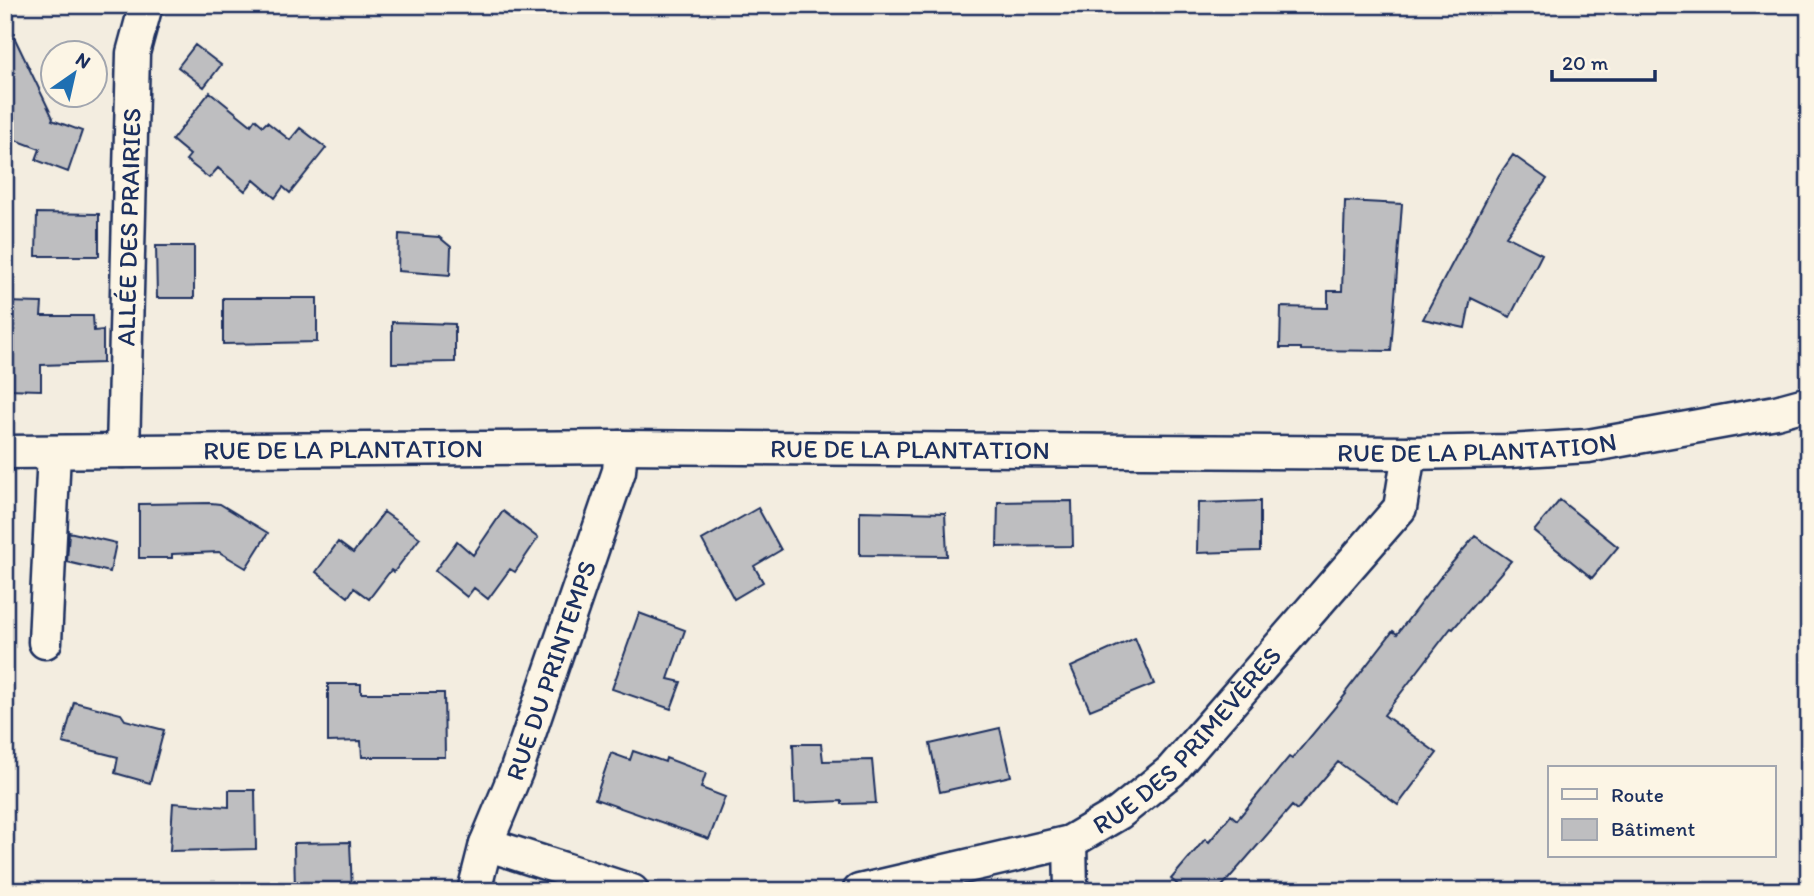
<svg xmlns="http://www.w3.org/2000/svg" width="1814" height="896" font-family="Itim,sans-serif">
	<rect width="100%" height="100%" fill="#f3ede0"/>
	<filter id="ink" filterUnits="userSpaceOnUse"><feTurbulence type="fractalNoise" baseFrequency=".0143" numOctaves="2"/><feDisplacementMap in="SourceGraphic" scale="14" xChannelSelector="R" yChannelSelector="G"/><feConvolveMatrix kernelMatrix="1 2 1 2 8 2 1 2 1" color-interpolation-filters="sRGB"/></filter>
	<g filter="url(#ink)">
		<path fill="#bebec0" stroke="#1b2f5e" stroke-width="2" d="M 5,18 L 53,118 L 52,120 L 82,131 L 68,172 L 36,160 L 40,149 L 5,136 Z
			M 195,45 L 221,65 L 204,87 L 178,67 Z
			M 210,92 L 251,125 L 255,119 L 263,126 L 267,122 L 290,140 L 300,128 L 326,148 L 290,193 L 283,187 L 275,198 L 254,180 L 245,191 L 218,168 L 209,178 L 186,160 L 190,155 L 172,140 Z
			M 1513,155 L 1547,179 L 1506,236 L 1542,254 L 1510,317 L 1471,298 L 1465,328 L 1423,319 L 1499,175 Z
			M 1345,201 L 1402,204 L 1391,351 L 1301,350 L 1301,348 L 1280,348 L 1281,307 L 1328,308 L 1328,291 L 1342,291 Z
			M 37,213 L 99,214 L 99,256 L 36,256 Z
			M 399,234 L 439,237 L 451,247 L 450,275 L 398,271 Z
			M 156,246 L 194,246 L 194,298 L 157,298 Z
			M 223,298 L 317,298 L 317,342 L 223,344 Z
			M 5,302 L 42,303 L 41,316 L 93,316 L 94,331 L 103,330 L 103,363 L 41,365 L 41,390 L 5,389 Z
			M 392,322 L 455,324 L 455,362 L 392,363 Z
			M 1560,500 L 1618,547 L 1592,578 L 1534,531 Z
			M 1072,501 L 1073,546 L 997,547 L 998,502 Z
			M 1260,501 L 1260,551 L 1197,553 L 1198,503 Z
			M 211,503 L 220,504 L 268,533 L 246,568 L 219,552 L 172,554 L 172,558 L 139,558 L 139,504 Z
			M 758,508 L 781,550 L 754,566 L 763,582 L 734,599 L 702,540 Z
			M 503,511 L 538,538 L 515,572 L 510,569 L 488,599 L 474,588 L 467,597 L 435,571 L 457,541 L 473,555 Z
			M 860,511 L 945,513 L 947,556 L 860,555 Z
			M 384,512 L 420,538 L 394,572 L 391,570 L 369,599 L 354,588 L 348,597 L 316,572 L 338,542 L 353,553 Z
			M 69,532 L 116,543 L 110,572 L 67,562 Z
			M 1475,536 L 1511,561 L 1453,629 L 1451,628 L 1384,715 L 1437,753 L 1398,805 L 1338,762 L 1297,810 L 1292,806 L 1218,891 L 1185,891 L 1171,879 L 1205,839 L 1209,842 L 1231,815 L 1237,820 L 1289,757 L 1292,759 L 1346,694 L 1345,693 L 1393,631 L 1397,634 L 1446,570 Z
			M 639,613 L 685,630 L 668,679 L 681,682 L 671,709 L 612,689 Z
			M 1135,638 L 1154,684 L 1090,710 L 1071,667 Z
			M 328,684 L 361,684 L 361,693 L 444,693 L 445,757 L 362,757 L 361,741 L 328,742 Z
			M 74,702 L 121,714 L 125,720 L 164,730 L 150,783 L 115,773 L 118,757 L 63,743 Z
			M 1000,728 L 1011,776 L 940,792 L 930,744 Z
			M 793,744 L 821,744 L 823,761 L 872,760 L 876,803 L 842,804 L 842,801 L 795,803 Z
			M 633,751 L 665,762 L 666,758 L 706,773 L 701,788 L 725,797 L 709,839 L 595,799 L 611,753 L 630,760 Z
			M 229,790 L 255,790 L 256,849 L 170,851 L 173,803 L 229,807 Z
			M 350,842 L 352,891 L 295,891 L 294,843 Z"/>
		<g fill="none" stroke-linecap="round" stroke-linejoin="round">
			<g stroke="#1b2f5e" stroke-width="37">
				<g id="minor">
					<path id="s1" d="M 123,451 L 133,53 L 146,5"/>
					<path id="s2" d="M 5,452 L 621,447 L 1409,453 L 1509,451 L 1588,446 L 1776,412 L 1809,403"/>
					<path d="M 45,642 L 54,452"/>
					<path d="M 1070,842 L 1071,891"/>
					<path d="M 486,844 L 632,891"/>
					<path id="s3" d="M 474,891 L 486,844 L 516,772 L 619,471 L 621,447"/>
					<path id="s4" d="M 859,891 L 1070,842 L 1119,813 L 1171,771 L 1400,508 L 1409,453"/>
				</g>
			</g>
			<use href="#minor" stroke="#fcf5e5" stroke-width="32"/>
		</g>
	</g>
	<g text-anchor="middle" stroke-width="5" stroke-linejoin="round" paint-order="stroke">
		<g font-size="26" fill="#1b2f5e" stroke="#fcf5e5">
			<text dy="9" stroke="none"><textPath href="#s1" startOffset="224">ALLÉE DES PRAIRIES</textPath></text>
			<text dy="9" stroke="none"><textPath href="#s2" startOffset="1472">RUE DE LA PLANTATION</textPath></text>
			<text dy="9" stroke="none"><textPath href="#s2" startOffset="338">RUE DE LA PLANTATION</textPath></text>
			<text dy="9" stroke="none"><textPath href="#s2" startOffset="905">RUE DE LA PLANTATION</textPath></text>
			<text dy="9" stroke="none"><textPath href="#s3" startOffset="234">RUE DU PRINTEMPS</textPath></text>
			<text dy="9" stroke="none"><textPath href="#s4" startOffset="373">RUE DES PRIMEVÈRES</textPath></text>
		</g>
	</g>
	<rect width="1814" height="896" fill="none" stroke="#fcf5e5" stroke-width="28"/>
	<rect x="14" y="14" width="1786" height="868" fill="none" stroke="#1b2f5e" stroke-width="2.5" filter="url(#ink)"/>
	<rect x="1548" y="766" width="228" height="91" fill="#fcf5e5" stroke="#a2a6af" stroke-width="2"/>
	<rect x="1562" y="789" width="35" height="10" fill="#fcf5e5" stroke="#a2a6af" stroke-width="2"/>
	<text x="1611" y="802" font-size="21" fill="#1b2f5e">Route</text>
	<rect x="1562" y="819" width="35" height="21" fill="#bebec0" stroke="#a2a6af" stroke-width="2"/>
	<text x="1611" y="836" font-size="21" fill="#1b2f5e">Bâtiment</text>
	<g transform="translate(74 74) rotate(34)"><circle r="33" fill="#fcf5e5" stroke="#a2a6af" stroke-width="2"/>
	<path d="M0-5L12 26L0 18L-12 26Z" fill="#1f6fb2"/>
	<text y="-10" font-size="19" font-weight="bold" text-anchor="middle" fill="#1b2f5e">N</text>
	</g>
	<path d="M1552 70v10h103v-10" fill="none" stroke="#1b2f5e" stroke-width="3.5"/>
	<text x="1562" y="70" font-size="21" fill="#1b2f5e" stroke="#fcf5e5" stroke-width="5" paint-order="stroke">20 m</text>
</svg>
